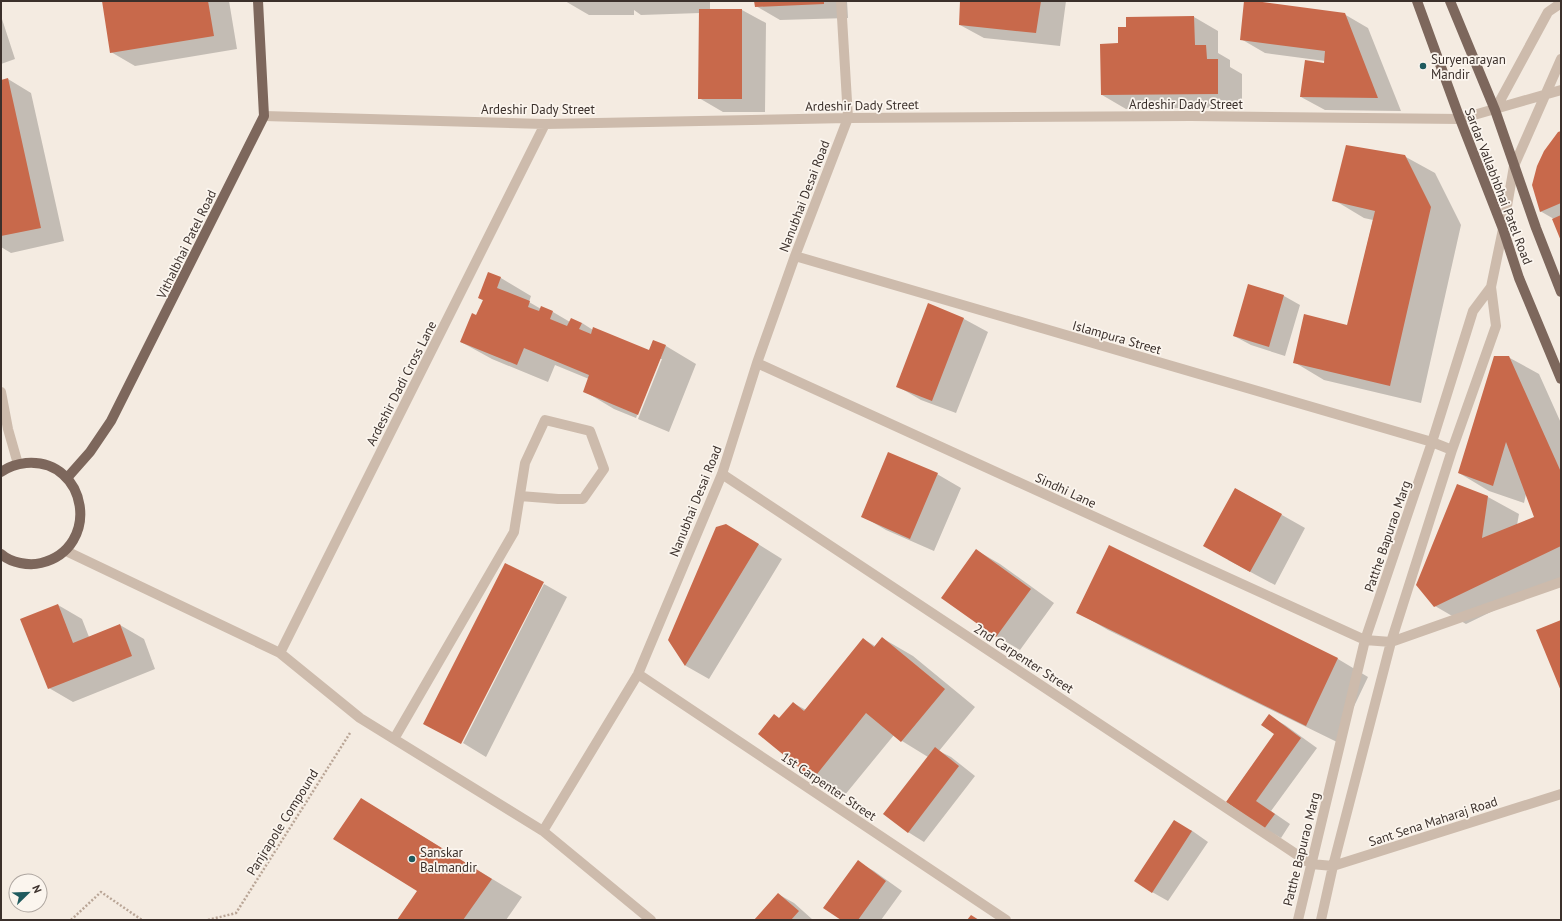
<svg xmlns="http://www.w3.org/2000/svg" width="1562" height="921" font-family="'PT Sans',sans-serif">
	<rect width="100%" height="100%" fill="#f4ebe1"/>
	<path fill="#0003" d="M 103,1 L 229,1 L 237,49 L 135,66 L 111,52 Z
		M 565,1 L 710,1 L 710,10 L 742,10 L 766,23 L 765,112 L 723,112 L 699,98 L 700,13 L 641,15 L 634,10 L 634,15 L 589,15 Z
		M 755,1 L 847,1 L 848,18 L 780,20 L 756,6 Z
		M 961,1 L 1066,1 L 1060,46 L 984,38 L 960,25 Z
		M 1245,1 L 1344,14 L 1368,28 L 1401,111 L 1325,110 L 1301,97 L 1324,64 L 1325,61 L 1265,53 L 1241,39 Z
		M 1,16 L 15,59 L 1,64 Z
		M 1194,17 L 1218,31 L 1218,53 L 1230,60 L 1230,67 L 1242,74 L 1242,107 L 1126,109 L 1102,95 L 1119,44 Z
		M 8,79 L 31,93 L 64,241 L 11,253 L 1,247 L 1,81 Z
		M 1561,132 L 1561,239 L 1554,219 L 1540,211 Z
		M 1404,156 L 1435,173 L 1461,225 L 1421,403 L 1324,380 L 1294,362 L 1348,326 L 1373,220 L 1364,218 L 1334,200 Z
		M 489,273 L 501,278 L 531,296 L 529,302 L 541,309 L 553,312 L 570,322 L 582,323 L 593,330 L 649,351 L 653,341 L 666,346 L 696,364 L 669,432 L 638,419 L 662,359 L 659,359 L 636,418 L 614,409 L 584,391 L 589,379 L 555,365 L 548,382 L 492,359 L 461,342 L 477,317 L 484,301 L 479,298 Z
		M 1249,286 L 1284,296 L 1300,305 L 1285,356 L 1251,345 L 1234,336 Z
		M 929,305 L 964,319 L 988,332 L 956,413 L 921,400 L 897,386 Z
		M 1508,357 L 1539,374 L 1561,423 L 1561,578 L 1466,624 L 1435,606 L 1458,485 L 1488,497 L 1519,514 L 1517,525 L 1536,517 L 1526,494 L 1524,503 L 1489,491 L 1459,473 Z
		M 937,474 L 961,488 L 934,551 L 886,530 L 862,516 Z
		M 1236,489 L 1305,528 L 1275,585 L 1228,560 Z
		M 750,539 L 782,559 L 709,679 L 686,666 L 669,640 Z
		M 1109,547 L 1338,659 L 1368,677 L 1337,742 L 1108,630 L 1077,612 Z
		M 976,550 L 1000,564 L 1054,603 L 1020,650 L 996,636 Z
		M 544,584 L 567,597 L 486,757 L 463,743 Z
		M 58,605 L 82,619 L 89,637 L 120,625 L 144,639 L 155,669 L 73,702 L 49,688 Z
		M 882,638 L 913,656 L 975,707 L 939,751 L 951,757 L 975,776 L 924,842 L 908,832 L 928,757 L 902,741 L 894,735 L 844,796 L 814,778 L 780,719 L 793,703 L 806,710 L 863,639 L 875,646 Z
		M 1269,716 L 1285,725 L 1317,748 L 1271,811 L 1290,824 L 1281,838 L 1265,829 L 1227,801 L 1275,734 Z
		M 361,799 L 522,897 L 506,920 L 398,920 L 418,891 Z
		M 1191,830 L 1208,842 L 1168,901 L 1152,892 Z
		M 858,862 L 874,871 L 902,891 L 881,920 L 842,920 Z
		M 778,894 L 794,903 L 813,920 L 755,920 Z"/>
	<path fill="#c8694b" d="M 102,1 L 208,1 L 214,36 L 110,53 Z
		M 754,1 L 824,1 L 824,4 L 755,7 Z
		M 960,1 L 1041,1 L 1036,33 L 959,25 Z
		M 1244,1 L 1255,1 L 1345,13 L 1378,98 L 1300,97 L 1305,60 L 1324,63 L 1325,51 L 1240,40 Z
		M 699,9 L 742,9 L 742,99 L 698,99 Z
		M 1194,16 L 1195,45 L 1206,45 L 1207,59 L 1218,59 L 1218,94 L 1101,95 L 1100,44 L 1118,43 L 1118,27 L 1126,27 L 1126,17 Z
		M 8,78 L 41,228 L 1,236 L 1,80 Z
		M 1561,131 L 1561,203 L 1540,212 L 1532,185 L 1537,166 L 1544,151 L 1558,132 Z
		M 1346,145 L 1405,155 L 1431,207 L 1390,386 L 1293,363 L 1304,314 L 1347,325 L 1375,211 L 1332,201 Z
		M 1561,215 L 1561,241 L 1552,219 Z
		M 488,272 L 501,277 L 497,288 L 530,301 L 528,307 L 539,311 L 541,306 L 553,311 L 550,319 L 567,326 L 571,318 L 582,323 L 579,329 L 591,334 L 593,327 L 649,350 L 653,340 L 666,345 L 638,415 L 583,392 L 589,375 L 524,348 L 517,365 L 460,342 L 472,313 L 476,315 L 483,300 L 478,298 Z
		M 1248,284 L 1284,295 L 1269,347 L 1233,336 Z
		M 928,303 L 964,318 L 932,401 L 896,387 Z
		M 1494,356 L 1509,356 L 1561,472 L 1561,546 L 1434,607 L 1416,585 L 1457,484 L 1488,496 L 1482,538 L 1534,517 L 1506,442 L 1493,486 L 1458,473 Z
		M 888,452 L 938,473 L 910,539 L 861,517 Z
		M 1235,488 L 1282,514 L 1250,572 L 1203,546 Z
		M 726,524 L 759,544 L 685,666 L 668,640 L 716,527 Z
		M 1109,545 L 1338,658 L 1306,726 L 1076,613 Z
		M 976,549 L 1031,589 L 996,637 L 941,598 Z
		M 505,563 L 544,582 L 461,744 L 423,724 Z
		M 58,604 L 73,643 L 120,624 L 132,656 L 48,689 L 20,619 Z
		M 1561,620 L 1561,691 L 1536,630 Z
		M 882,637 L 945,689 L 901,742 L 866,713 L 813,779 L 758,734 L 774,714 L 779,718 L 793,702 L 804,711 L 863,638 L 874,647 Z
		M 1269,714 L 1301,738 L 1256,801 L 1275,814 L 1264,829 L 1226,802 L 1274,734 L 1261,725 Z
		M 935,747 L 959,766 L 908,833 L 883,814 Z
		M 361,798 L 492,879 L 463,920 L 397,920 L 417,891 L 333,839 Z
		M 1174,820 L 1192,831 L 1152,893 L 1134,881 Z
		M 858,860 L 886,881 L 858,920 L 841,920 L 823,908 Z
		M 778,893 L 799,911 L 791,920 L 754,920 Z
		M 971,915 L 979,920 L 967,920 Z"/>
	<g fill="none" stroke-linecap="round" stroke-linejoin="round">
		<path stroke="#b9a596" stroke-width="2.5" stroke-dasharray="2 2" stroke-linecap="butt" d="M 71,920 L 101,892 L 142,920
			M 208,920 L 236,913 L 350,733"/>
		<path stroke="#cdbbac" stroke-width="10" d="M 1495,110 L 1548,12 L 1561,3
			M 264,116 L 545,124 L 848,118 L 1191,116 L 1460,119 L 1561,90
			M 795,256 L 1432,442 L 1452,450
			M 757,363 L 1365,640 L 1391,642 L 1561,582
			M 1,392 L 8,429 L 18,464
			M 722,474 L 1311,864 L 1333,866 L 1561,794
			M 66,551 L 280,653 L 360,718 L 543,831 L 651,920
			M 280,653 L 545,124
			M 638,674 L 1006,920
			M 394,739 L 514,532 L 525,463 L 545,420 L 590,431 L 604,469 L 583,499 L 558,499 L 520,496
			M 543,831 L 638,674 L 722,474 L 757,363 L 795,256 L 848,118 L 841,1
			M 1298,920 L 1365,640 L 1432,442 L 1473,311 L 1491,287 L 1503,229 L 1514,166 L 1561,59
			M 1321,920 L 1333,866 L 1391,642 L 1452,450 L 1496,326 L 1491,287"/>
		<path stroke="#7d675c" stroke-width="10" d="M 1417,1 L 1460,119 L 1503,229 L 1519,278 L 1561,379
			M 1450,1 L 1495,110 L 1536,228 L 1561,292
			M 1,472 C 8,467 17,464 26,463 C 88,458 102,548 41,563 C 29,566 11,563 1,554
			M 67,478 L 90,452 L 111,421 L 264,116 L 258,1"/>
	</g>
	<g fill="#1f5a5e" stroke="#fbf5ee" stroke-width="1.5">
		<circle cx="1423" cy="66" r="4"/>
		<circle cx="412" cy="859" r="4"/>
	</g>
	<g text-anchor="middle" stroke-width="3.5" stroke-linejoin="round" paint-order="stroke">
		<g font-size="13" fill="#3b302b" stroke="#fbf5ee" text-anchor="start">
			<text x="1431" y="64">Suryenarayan<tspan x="1431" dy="15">Mandir</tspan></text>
			<text x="420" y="857">Sanskar<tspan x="420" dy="15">Balmandir</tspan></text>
		</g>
		<g font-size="13" fill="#3b302b" stroke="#fbf5ee">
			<text x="1186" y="109">Ardeshir Dady Street</text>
			<text transform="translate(862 105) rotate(-1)" y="5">Ardeshir Dady Street</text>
			<text x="538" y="114">Ardeshir Dady Street</text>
			<text transform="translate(1499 186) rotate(69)" y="5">Sardar Vallabhbhai Patel Road</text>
			<text transform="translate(804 196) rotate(-69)" y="5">Nanubhai Desai Road</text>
			<text transform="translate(186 244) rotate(-64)" y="5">Vithalbhai Patel Road</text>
			<text transform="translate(1117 337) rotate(16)" y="5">Islampura Street</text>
			<text transform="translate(401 383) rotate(-63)" y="5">Ardeshir Dadi Cross Lane</text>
			<text transform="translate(1066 490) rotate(25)" y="5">Sindhi Lane</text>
			<text transform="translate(695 501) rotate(-68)" y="5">Nanubhai Desai Road</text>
			<text transform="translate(1387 536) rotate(-71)" y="5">Patthe Bapurao Marg</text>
			<text transform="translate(1024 658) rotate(33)" y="5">2nd Carpenter Street</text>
			<text transform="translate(829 786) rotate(34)" y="5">1st Carpenter Street</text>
			<text transform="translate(1433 821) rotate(-18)" y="5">Sant Sena Maharaj Road</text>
			<text transform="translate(282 822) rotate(-58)" y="5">Panjrapole Compound</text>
			<text transform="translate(1301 849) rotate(-76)" y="5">Patthe Bapurao Marg</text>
		</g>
	</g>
	<rect width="1562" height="921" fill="none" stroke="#3b302b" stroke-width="4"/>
	<g transform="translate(28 893) rotate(67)"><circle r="19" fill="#fbf5ee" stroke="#aea6a0"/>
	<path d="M0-3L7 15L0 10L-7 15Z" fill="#1f5a5e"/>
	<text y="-6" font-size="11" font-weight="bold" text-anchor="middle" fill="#3b302b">N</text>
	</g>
</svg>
